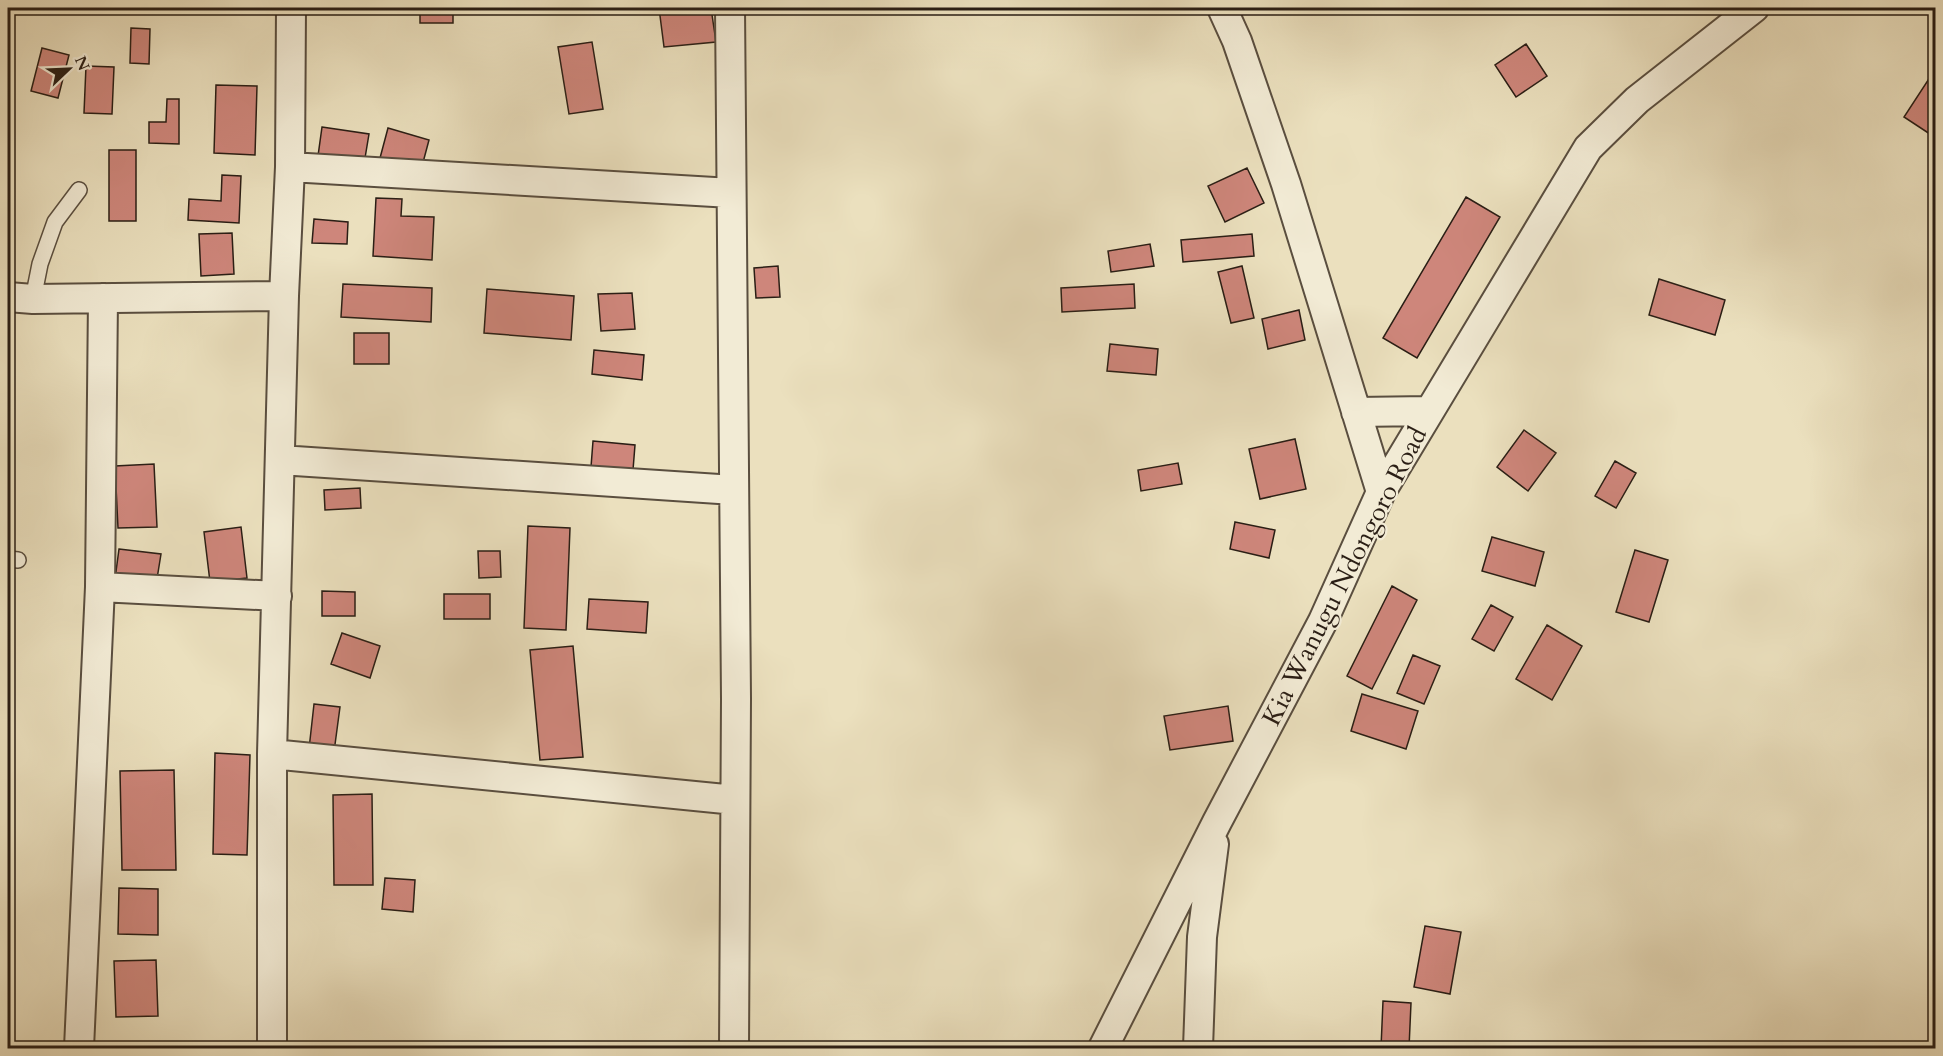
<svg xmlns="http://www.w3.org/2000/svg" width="1943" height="1056" font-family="Cardo,serif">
	<rect width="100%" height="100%" fill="#ebe0be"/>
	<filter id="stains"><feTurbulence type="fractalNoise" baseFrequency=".00333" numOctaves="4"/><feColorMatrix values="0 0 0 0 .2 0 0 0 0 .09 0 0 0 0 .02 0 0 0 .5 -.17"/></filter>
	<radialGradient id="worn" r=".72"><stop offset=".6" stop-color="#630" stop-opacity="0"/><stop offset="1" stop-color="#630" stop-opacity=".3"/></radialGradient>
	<path fill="#ce867b" stroke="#2a1e15" stroke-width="1.5" d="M 420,8 L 453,8 L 453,23 L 420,23 Z
		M 659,8 L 711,8 L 716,42 L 664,47 Z
		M 131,28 L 150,29 L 149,64 L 130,63 Z
		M 592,42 L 603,109 L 569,114 L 558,47 Z
		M 1526,44 L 1547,76 L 1516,97 L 1495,65 Z
		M 42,48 L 69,55 L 58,98 L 31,91 Z
		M 86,66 L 114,67 L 112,114 L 84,113 Z
		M 1936,68 L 1936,138 L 1904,117 Z
		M 216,85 L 257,86 L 255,155 L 214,153 Z
		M 167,99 L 179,99 L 179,144 L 149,143 L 149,122 L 166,122 Z
		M 322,127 L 369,134 L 364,164 L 318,156 Z
		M 388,128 L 429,140 L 421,170 L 380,158 Z
		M 109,150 L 136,150 L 136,221 L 109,221 Z
		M 1247,168 L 1264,203 L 1225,222 L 1208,186 Z
		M 222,175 L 241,176 L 239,223 L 188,220 L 189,199 L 221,201 Z
		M 1466,197 L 1500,217 L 1417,358 L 1383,338 Z
		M 376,198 L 402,199 L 401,216 L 434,217 L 432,260 L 373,256 Z
		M 314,219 L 348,222 L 347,244 L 312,243 Z
		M 232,233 L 234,274 L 201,276 L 199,234 Z
		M 1252,234 L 1254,256 L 1183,262 L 1181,240 Z
		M 1150,244 L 1154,266 L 1111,272 L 1108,251 Z
		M 778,266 L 780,297 L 756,298 L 754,268 Z
		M 1242,266 L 1254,318 L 1231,323 L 1218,272 Z
		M 1659,279 L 1725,300 L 1715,335 L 1649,315 Z
		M 343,284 L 432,288 L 431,322 L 341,317 Z
		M 1134,284 L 1135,308 L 1062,312 L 1061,288 Z
		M 487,289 L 574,296 L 571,340 L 484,333 Z
		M 632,293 L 635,329 L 601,331 L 598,294 Z
		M 1299,310 L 1305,340 L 1268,349 L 1262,319 Z
		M 354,333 L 389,333 L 389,364 L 354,364 Z
		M 1110,344 L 1158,349 L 1156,375 L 1107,371 Z
		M 594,350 L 644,355 L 642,380 L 592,374 Z
		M 1524,430 L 1556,453 L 1528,491 L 1497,467 Z
		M 1295,439 L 1306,489 L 1260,499 L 1249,449 Z
		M 593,441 L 635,445 L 633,470 L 591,467 Z
		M 1615,461 L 1636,473 L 1616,508 L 1595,496 Z
		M 1178,463 L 1182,484 L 1141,491 L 1138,470 Z
		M 154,464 L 157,527 L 118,528 L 115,466 Z
		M 360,488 L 361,508 L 325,510 L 324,490 Z
		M 1235,522 L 1275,530 L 1269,558 L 1230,549 Z
		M 528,526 L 570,528 L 566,630 L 524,628 Z
		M 241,527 L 247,578 L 210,582 L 204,532 Z
		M 1492,537 L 1544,552 L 1535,586 L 1482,571 Z
		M 119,549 L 161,554 L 156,585 L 115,579 Z
		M 1635,550 L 1668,560 L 1649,622 L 1616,612 Z
		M 478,551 L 500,551 L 501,577 L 479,578 Z
		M 1392,586 L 1417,600 L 1372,689 L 1347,676 Z
		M 322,591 L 355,592 L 355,616 L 322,616 Z
		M 444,594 L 490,594 L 490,619 L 444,619 Z
		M 589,599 L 648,602 L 646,633 L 587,629 Z
		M 1491,605 L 1513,617 L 1494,651 L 1472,639 Z
		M 1547,625 L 1582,646 L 1552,700 L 1516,679 Z
		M 342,633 L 380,646 L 370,678 L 331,664 Z
		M 573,646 L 583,757 L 540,760 L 530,650 Z
		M 1413,655 L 1440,666 L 1424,704 L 1397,693 Z
		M 1362,694 L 1418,711 L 1406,749 L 1351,731 Z
		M 314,704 L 340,707 L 334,752 L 309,749 Z
		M 1228,706 L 1233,741 L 1170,750 L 1164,716 Z
		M 215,753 L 250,755 L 247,855 L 213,854 Z
		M 174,770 L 176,870 L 122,870 L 120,771 Z
		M 372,794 L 373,885 L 334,885 L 333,795 Z
		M 385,878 L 415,880 L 413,912 L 382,909 Z
		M 119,888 L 158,889 L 158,935 L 118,934 Z
		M 1425,926 L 1461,932 L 1450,994 L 1414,987 Z
		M 156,960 L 158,1016 L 116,1017 L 114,961 Z
		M 1383,1001 L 1411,1003 L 1409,1048 L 1381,1048 Z"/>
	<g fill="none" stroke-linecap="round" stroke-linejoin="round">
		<g stroke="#5a4e3f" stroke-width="18">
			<path id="lane" d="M 33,299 L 40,264 L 55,222 L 79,190
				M 8,559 L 18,560"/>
		</g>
		<g stroke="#5a4e3f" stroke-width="32">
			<path id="street" d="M 730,8 L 736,699 L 734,1048
				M 1222,8 L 1237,41 L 1286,184 L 1381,492
				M 290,167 L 731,193
				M 8,297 L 33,299 L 284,296
				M 1356,412 L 1429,411
				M 280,460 L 734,490
				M 100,587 L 277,596
				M 272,754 L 735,800
				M 79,1048 L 100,587 L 103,298
				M 272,1048 L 272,754 L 284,296 L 290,167 L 291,8
				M 1103,1048 L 1217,822 L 1323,621 L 1381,492 L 1588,148 L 1637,100 L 1754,8
				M 1198,1048 L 1202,937 L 1214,844"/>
		</g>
		<use href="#lane" stroke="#f2ebd5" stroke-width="15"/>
		<use href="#street" stroke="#f2ebd5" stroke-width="28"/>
	</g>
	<g text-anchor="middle" stroke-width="4.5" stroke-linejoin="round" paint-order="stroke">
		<g font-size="26" fill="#2a1e15" stroke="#f2ebd5">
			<text transform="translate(1344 576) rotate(-63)" y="9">Kia Wanugu Ndongoro Road</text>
		</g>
	</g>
	<rect width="1943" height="1056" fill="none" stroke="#ebe0be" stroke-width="30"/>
	<rect x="9" y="9" width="1925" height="1038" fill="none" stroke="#2a1e15" stroke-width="3"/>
	<rect x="15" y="15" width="1913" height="1026" fill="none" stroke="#2a1e15" stroke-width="1.5"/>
	<g transform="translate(69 69) rotate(67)" stroke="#f2ebd5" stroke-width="4.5" paint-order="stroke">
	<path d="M0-4.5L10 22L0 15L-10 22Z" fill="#2a1e15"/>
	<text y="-9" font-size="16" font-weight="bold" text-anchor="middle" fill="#2a1e15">N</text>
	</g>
	<rect width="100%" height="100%" filter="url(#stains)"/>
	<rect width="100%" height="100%" fill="url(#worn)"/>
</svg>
